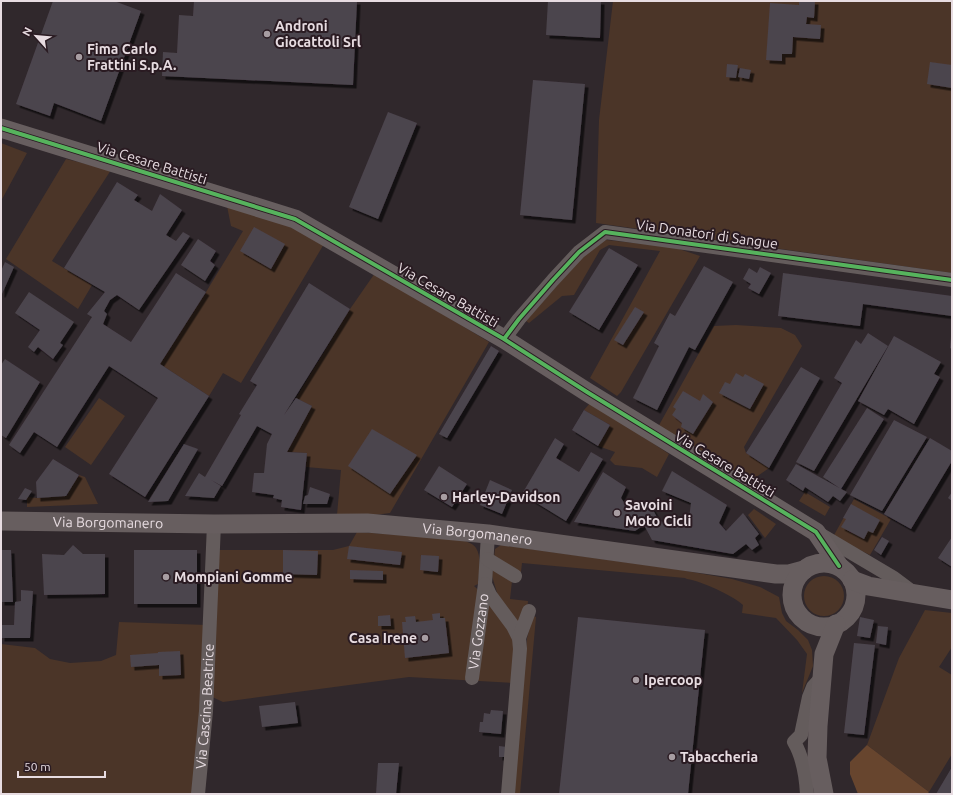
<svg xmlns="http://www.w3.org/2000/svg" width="953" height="795" font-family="Ubuntu,sans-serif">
	<defs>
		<filter id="shadow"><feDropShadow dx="3.5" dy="3.5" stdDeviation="0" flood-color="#0009"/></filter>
	</defs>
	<rect width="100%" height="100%" fill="#30282c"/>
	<path fill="#4b3528" d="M 613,1 L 952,1 L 952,273 L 596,223 L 599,120 Z
		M 1,143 L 27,153 L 1,201 Z
		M 66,159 L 111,170 L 52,261 L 92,285 L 78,309 L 6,259 Z
		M 227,206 L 288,225 L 324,244 L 241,383 L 223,373 L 209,396 L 160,364 L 206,292 L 243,231 L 231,226 Z
		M 606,240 L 663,246 L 664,244 L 700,256 L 621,392 L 617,396 L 590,378 L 660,251 L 609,245 L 600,250 L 574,295 L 562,296 L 529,323 L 526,321 L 587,251 Z
		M 375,273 L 489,342 L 390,513 L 367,516 L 337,515 L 341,470 L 306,467 L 307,453 L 287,452 L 312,406 L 296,398 L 350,309 Z
		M 736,325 L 781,328 L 795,335 L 802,346 L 744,447 L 746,453 L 769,468 L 749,482 L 658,427 L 714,326 Z
		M 99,398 L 125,416 L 91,465 L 65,447 Z
		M 591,402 L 669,454 L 657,477 L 642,468 L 615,465 L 610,460 L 615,452 L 598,446 L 610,425 L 584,410 Z
		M 79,475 L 85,477 L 98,504 L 27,507 L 27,497 L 37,498 L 66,496 Z
		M 805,492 L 830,507 L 825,516 L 799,501 Z
		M 854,499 L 891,519 L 870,555 L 833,537 Z
		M 754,509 L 776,524 L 765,538 L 748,515 Z
		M 357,532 L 459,539 C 465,541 473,543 476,548 C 482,557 479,574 478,584 L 474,586 L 489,600 L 516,643 L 514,683 L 409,677 L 223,702 L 208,695 L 216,550 L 333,550 L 349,546 Z
		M 501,545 L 675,569 L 732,579 L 760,587 L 779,597 L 782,613 L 786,621 L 798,630 L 808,640 L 812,650 L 813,666 L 802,693 L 807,654 L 797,640 L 776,618 L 742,613 L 743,605 C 732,595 701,581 687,579 L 685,578 L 522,563 L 521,572 L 513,572 L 510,599 L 528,601 L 527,612 L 520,628 L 498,596 L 492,576 L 495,549 Z
		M804 596a20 20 0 1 1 40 0a20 20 0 1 1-40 0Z
		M 925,610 L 952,613 L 952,647 L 939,667 L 952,675 L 952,754 L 929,792 L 867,745 L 899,658 Z
		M 533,616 L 536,617 L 520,794 L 513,794 L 527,638 Z
		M 119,622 L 207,625 L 195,794 L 1,794 L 1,644 L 35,648 L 50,659 L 70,663 L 101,661 L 116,655 Z"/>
	<path fill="#67452e" d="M 867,745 L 929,792 L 927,794 L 858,794 L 850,774 L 850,762 Z"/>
	<path fill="#4c444d" filter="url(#shadow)" d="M 53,1 L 114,1 L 141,11 L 101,121 L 54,103 L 50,116 L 16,104 Z
		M 194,1 L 357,1 L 353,85 L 162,76 L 163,52 L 177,53 L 179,15 L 193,16 Z
		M 548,1 L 601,1 L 600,38 L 546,35 Z
		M 799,1 L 815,1 L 814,18 L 807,17 L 806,24 L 821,25 L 820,39 L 793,37 L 792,54 L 782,54 L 782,61 L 766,60 L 770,3 L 799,5 Z
		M 930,62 L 952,65 L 952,88 L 927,84 Z
		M 727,64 L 738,65 L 736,78 L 726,77 Z
		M 740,68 L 751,70 L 749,79 L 738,77 Z
		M 533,80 L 585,84 L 572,220 L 520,215 Z
		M 388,112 L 417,123 L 378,219 L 349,207 Z
		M 117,182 L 138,195 L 134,200 L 152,211 L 160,194 L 182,210 L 166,235 L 176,241 L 183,232 L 190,236 L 139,310 L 117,295 L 110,300 L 104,311 L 107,314 L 103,324 L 131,342 L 176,273 L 206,292 L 160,364 L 209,396 L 145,497 L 109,474 L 158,398 L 109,366 L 57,447 L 34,432 L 20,453 L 9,445 L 92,317 L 87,314 L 105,292 L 64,268 Z
		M 254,227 L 285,244 L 271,269 L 240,251 Z
		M 198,239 L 216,251 L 210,261 L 215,265 L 205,281 L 181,265 Z
		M 609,248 L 638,265 L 599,330 L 569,312 Z
		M 5,262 L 14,267 L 2,294 L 1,294 L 1,271 Z
		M 704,266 L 733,282 L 695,350 L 689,347 L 657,410 L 633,398 L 659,346 L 654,343 L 670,313 L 675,316 Z
		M 760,267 L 771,273 L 759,294 L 748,288 L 751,284 L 743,279 L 749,268 L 757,273 Z
		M 783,273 L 952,296 L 952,316 L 863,304 L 860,326 L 778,316 Z
		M 309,283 L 350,309 L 284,415 L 296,398 L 312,406 L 287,452 L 307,453 L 301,510 L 281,507 L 282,500 L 273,498 L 274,495 L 252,492 L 254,473 L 264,473 L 267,444 L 272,434 L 257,426 L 222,486 L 211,480 L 221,486 L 214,498 L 185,496 L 199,473 L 205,477 L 241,415 L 239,414 L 257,385 L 250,381 Z
		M 29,292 L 74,322 L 60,343 L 63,345 L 53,359 L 38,347 L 34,352 L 28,347 L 40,330 L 15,313 Z
		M 635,307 L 644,312 L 623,345 L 614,340 Z
		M 868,333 L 888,346 L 814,471 L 796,462 L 842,383 L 834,378 L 856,340 L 861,344 Z
		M 894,336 L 941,362 L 934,374 L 940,377 L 914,424 L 888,409 L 884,415 L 858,401 Z
		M 951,337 L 952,337 L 952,349 L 950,348 Z
		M 491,346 L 499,351 L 447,438 L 439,434 Z
		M 5,359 L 40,382 L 6,438 L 1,435 L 1,365 Z
		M 801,367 L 820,378 L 769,468 L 746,453 Z
		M 736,373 L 743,377 L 745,374 L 764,384 L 750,409 L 719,393 L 725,382 L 730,384 Z
		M 683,391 L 700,401 L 703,394 L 713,402 L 693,434 L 681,427 L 682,423 L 672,415 L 676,409 L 673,407 Z
		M 867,408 L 884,419 L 841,489 L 823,477 Z
		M 584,410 L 610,425 L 598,446 L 572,430 Z
		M 894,420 L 927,437 L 882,511 L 850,495 Z
		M 372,429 L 417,455 L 390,494 L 348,466 Z
		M 555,438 L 564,444 L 556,458 L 579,472 L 591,452 L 603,459 L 566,521 L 522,494 Z
		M 930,438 L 952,451 L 952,461 L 911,529 L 884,514 Z
		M 184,444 L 198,449 L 168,501 L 148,502 Z
		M 53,459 L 79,475 L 66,496 L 37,498 L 36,482 Z
		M 796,464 L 843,490 L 847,492 L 840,501 L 833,496 L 828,502 L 805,487 L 803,491 L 786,480 Z
		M 439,466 L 467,484 L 452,507 L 424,490 Z
		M 672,471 L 727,505 L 719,523 L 726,531 L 743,513 L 759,534 L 755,538 L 759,545 L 752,550 L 746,544 L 733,554 L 652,540 L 644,525 L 635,531 L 574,522 L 603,472 L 626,487 L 621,498 L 629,510 L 641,512 L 651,506 L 659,521 L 688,526 L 691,503 L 662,491 Z
		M 490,480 L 512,490 L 502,514 L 480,505 Z
		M 310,487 L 330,494 L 327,504 L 303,504 L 305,496 L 308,495 Z
		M 25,488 L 32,491 L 26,500 L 18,499 Z
		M 952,492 L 952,501 L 948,498 Z
		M 851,504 L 880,520 L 873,533 L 868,531 L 864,539 L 841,527 L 846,519 L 843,518 Z
		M 882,537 L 889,541 L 881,555 L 874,550 Z
		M 952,537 L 952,567 L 938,558 Z
		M 73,545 L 83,554 L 105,554 L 105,594 L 44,595 L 42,554 L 64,555 Z
		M 349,546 L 402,552 L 400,565 L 347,559 Z
		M 1,550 L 11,550 L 13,602 L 1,602 Z
		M 134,550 L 197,550 L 197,604 L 134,604 Z
		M 283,550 L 318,551 L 317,575 L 283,574 Z
		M 421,555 L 439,556 L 438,572 L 420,570 Z
		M 350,570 L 383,571 L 383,580 L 350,579 Z
		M 21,590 L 33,591 L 30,638 L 1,638 L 1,625 L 14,625 L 15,602 L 21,601 Z
		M 440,613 L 440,618 L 445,618 L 449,653 L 405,658 L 402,622 L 406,622 L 405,617 L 415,616 L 416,622 L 433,620 L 432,614 Z
		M 390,615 L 391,626 L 378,626 L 378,616 Z
		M 578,617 L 705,630 L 688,794 L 559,794 Z
		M 860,617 L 874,620 L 870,638 L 857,636 Z
		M 878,626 L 888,627 L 886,645 L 876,643 Z
		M 854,643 L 875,645 L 864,735 L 844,733 Z
		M 180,651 L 181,675 L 159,676 L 159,665 L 131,667 L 130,655 L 158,653 L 158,652 Z
		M 295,702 L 298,723 L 262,727 L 259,706 Z
		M 491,710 L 503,711 L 501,734 L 479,732 L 480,722 L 483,722 L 484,713 L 490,714 Z
		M 499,746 L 507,747 L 506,757 L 499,757 Z
		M 378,763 L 399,763 L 396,794 L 376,794 Z
		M 952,767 L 952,794 L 936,794 Z"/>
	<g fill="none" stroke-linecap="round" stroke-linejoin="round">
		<g stroke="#645c5c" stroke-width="14">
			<path d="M 504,339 L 519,319 L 553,280 L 579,252 L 605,232 L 952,280"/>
			<path d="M 818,533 L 894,578 L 914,593"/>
			<path d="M 488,534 L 485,584 L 490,595 L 513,626 L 519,638 L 520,649 L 508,794"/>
			<path d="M 487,559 L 515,576"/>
			<path d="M 519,638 L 529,611"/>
			<path id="s1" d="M 472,678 L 485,584"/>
			<path id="s2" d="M 198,794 L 206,711 L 214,524"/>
			<path d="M 807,794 C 806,777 803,757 794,742 L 801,735 L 809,697 L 813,687 L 822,677"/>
		</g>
		<g stroke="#675e5f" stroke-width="19">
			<path d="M 1,128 L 295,219 L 504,339 L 587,392 L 816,532 L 839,566"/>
			<path id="s3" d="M 1,521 L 214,524 L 367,523 L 488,534 L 776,574 L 789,574 L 804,570"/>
			<circle cx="824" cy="595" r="32"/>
			<path d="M 852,580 L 868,586 L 952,600"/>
			<path d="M 824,794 L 817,758 L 818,726 L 824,654 L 836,624"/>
		</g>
		<g stroke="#2a1b22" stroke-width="6">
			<path id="cycleway" d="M 1,128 L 295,219 L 504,339 L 587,392 L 816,532 L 839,566
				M 504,339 L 519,319 L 553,280 L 579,252 L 605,232 L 952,280"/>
		</g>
		<use href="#cycleway" stroke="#56b35d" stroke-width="4"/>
	</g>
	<g fill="#a79da2" stroke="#2a1b22" stroke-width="1.5">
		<circle cx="267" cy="34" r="4"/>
		<circle cx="79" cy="57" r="4"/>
		<circle cx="444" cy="497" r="4"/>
		<circle cx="617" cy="513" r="4"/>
		<circle cx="166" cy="577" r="4"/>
		<circle cx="425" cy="638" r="4"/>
		<circle cx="636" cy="680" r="4"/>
		<circle cx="672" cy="757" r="4"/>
	</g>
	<g text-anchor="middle" stroke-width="4" stroke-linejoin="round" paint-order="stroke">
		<g font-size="14" font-weight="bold" fill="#e7dce1" stroke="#2a1b22" text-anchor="start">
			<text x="275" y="31">Androni<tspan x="275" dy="16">Giocattoli Srl</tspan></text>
			<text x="87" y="54">Fima Carlo<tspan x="87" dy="16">Frattini S.p.A.</tspan></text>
			<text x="452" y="502">Harley-Davidson</text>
			<text x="625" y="510">Savoini<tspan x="625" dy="16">Moto Cicli</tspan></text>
			<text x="174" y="582">Mompiani Gomme</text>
			<text x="417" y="643" text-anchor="end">Casa Irene</text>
			<text x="644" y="685">Ipercoop</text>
			<text x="680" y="762">Tabaccheria</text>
		</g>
		<g font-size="14" fill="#e7dce1" stroke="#2a1b22">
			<text transform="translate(152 163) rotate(17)" y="5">Via Cesare Battisti</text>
			<text transform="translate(707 234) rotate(8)" y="5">Via Donatori di Sangue</text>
			<text transform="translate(448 295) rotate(30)" y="5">Via Cesare Battisti</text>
			<text transform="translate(725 464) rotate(31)" y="5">Via Cesare Battisti</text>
			<text dy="5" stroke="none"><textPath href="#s3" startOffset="107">Via Borgomanero</textPath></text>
			<text dy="5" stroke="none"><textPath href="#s3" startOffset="477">Via Borgomanero</textPath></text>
			<text dy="5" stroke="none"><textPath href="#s1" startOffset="47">Via Gozzano</textPath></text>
			<text dy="5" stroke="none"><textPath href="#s2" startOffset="88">Via Cascina Beatrice</textPath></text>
		</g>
	</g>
	<rect width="953" height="795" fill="none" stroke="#e7dce1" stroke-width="4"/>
	<g transform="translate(36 36) rotate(297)" stroke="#2a1b22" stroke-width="3" paint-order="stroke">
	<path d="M0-3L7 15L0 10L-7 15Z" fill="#e7dce1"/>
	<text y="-6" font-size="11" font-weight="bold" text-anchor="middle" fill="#e7dce1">N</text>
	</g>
	<path d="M18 771v6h87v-6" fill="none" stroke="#e7dce1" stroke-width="2"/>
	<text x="24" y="771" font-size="12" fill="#e7dce1" stroke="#2a1b22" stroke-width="3" paint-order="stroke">50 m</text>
</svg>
